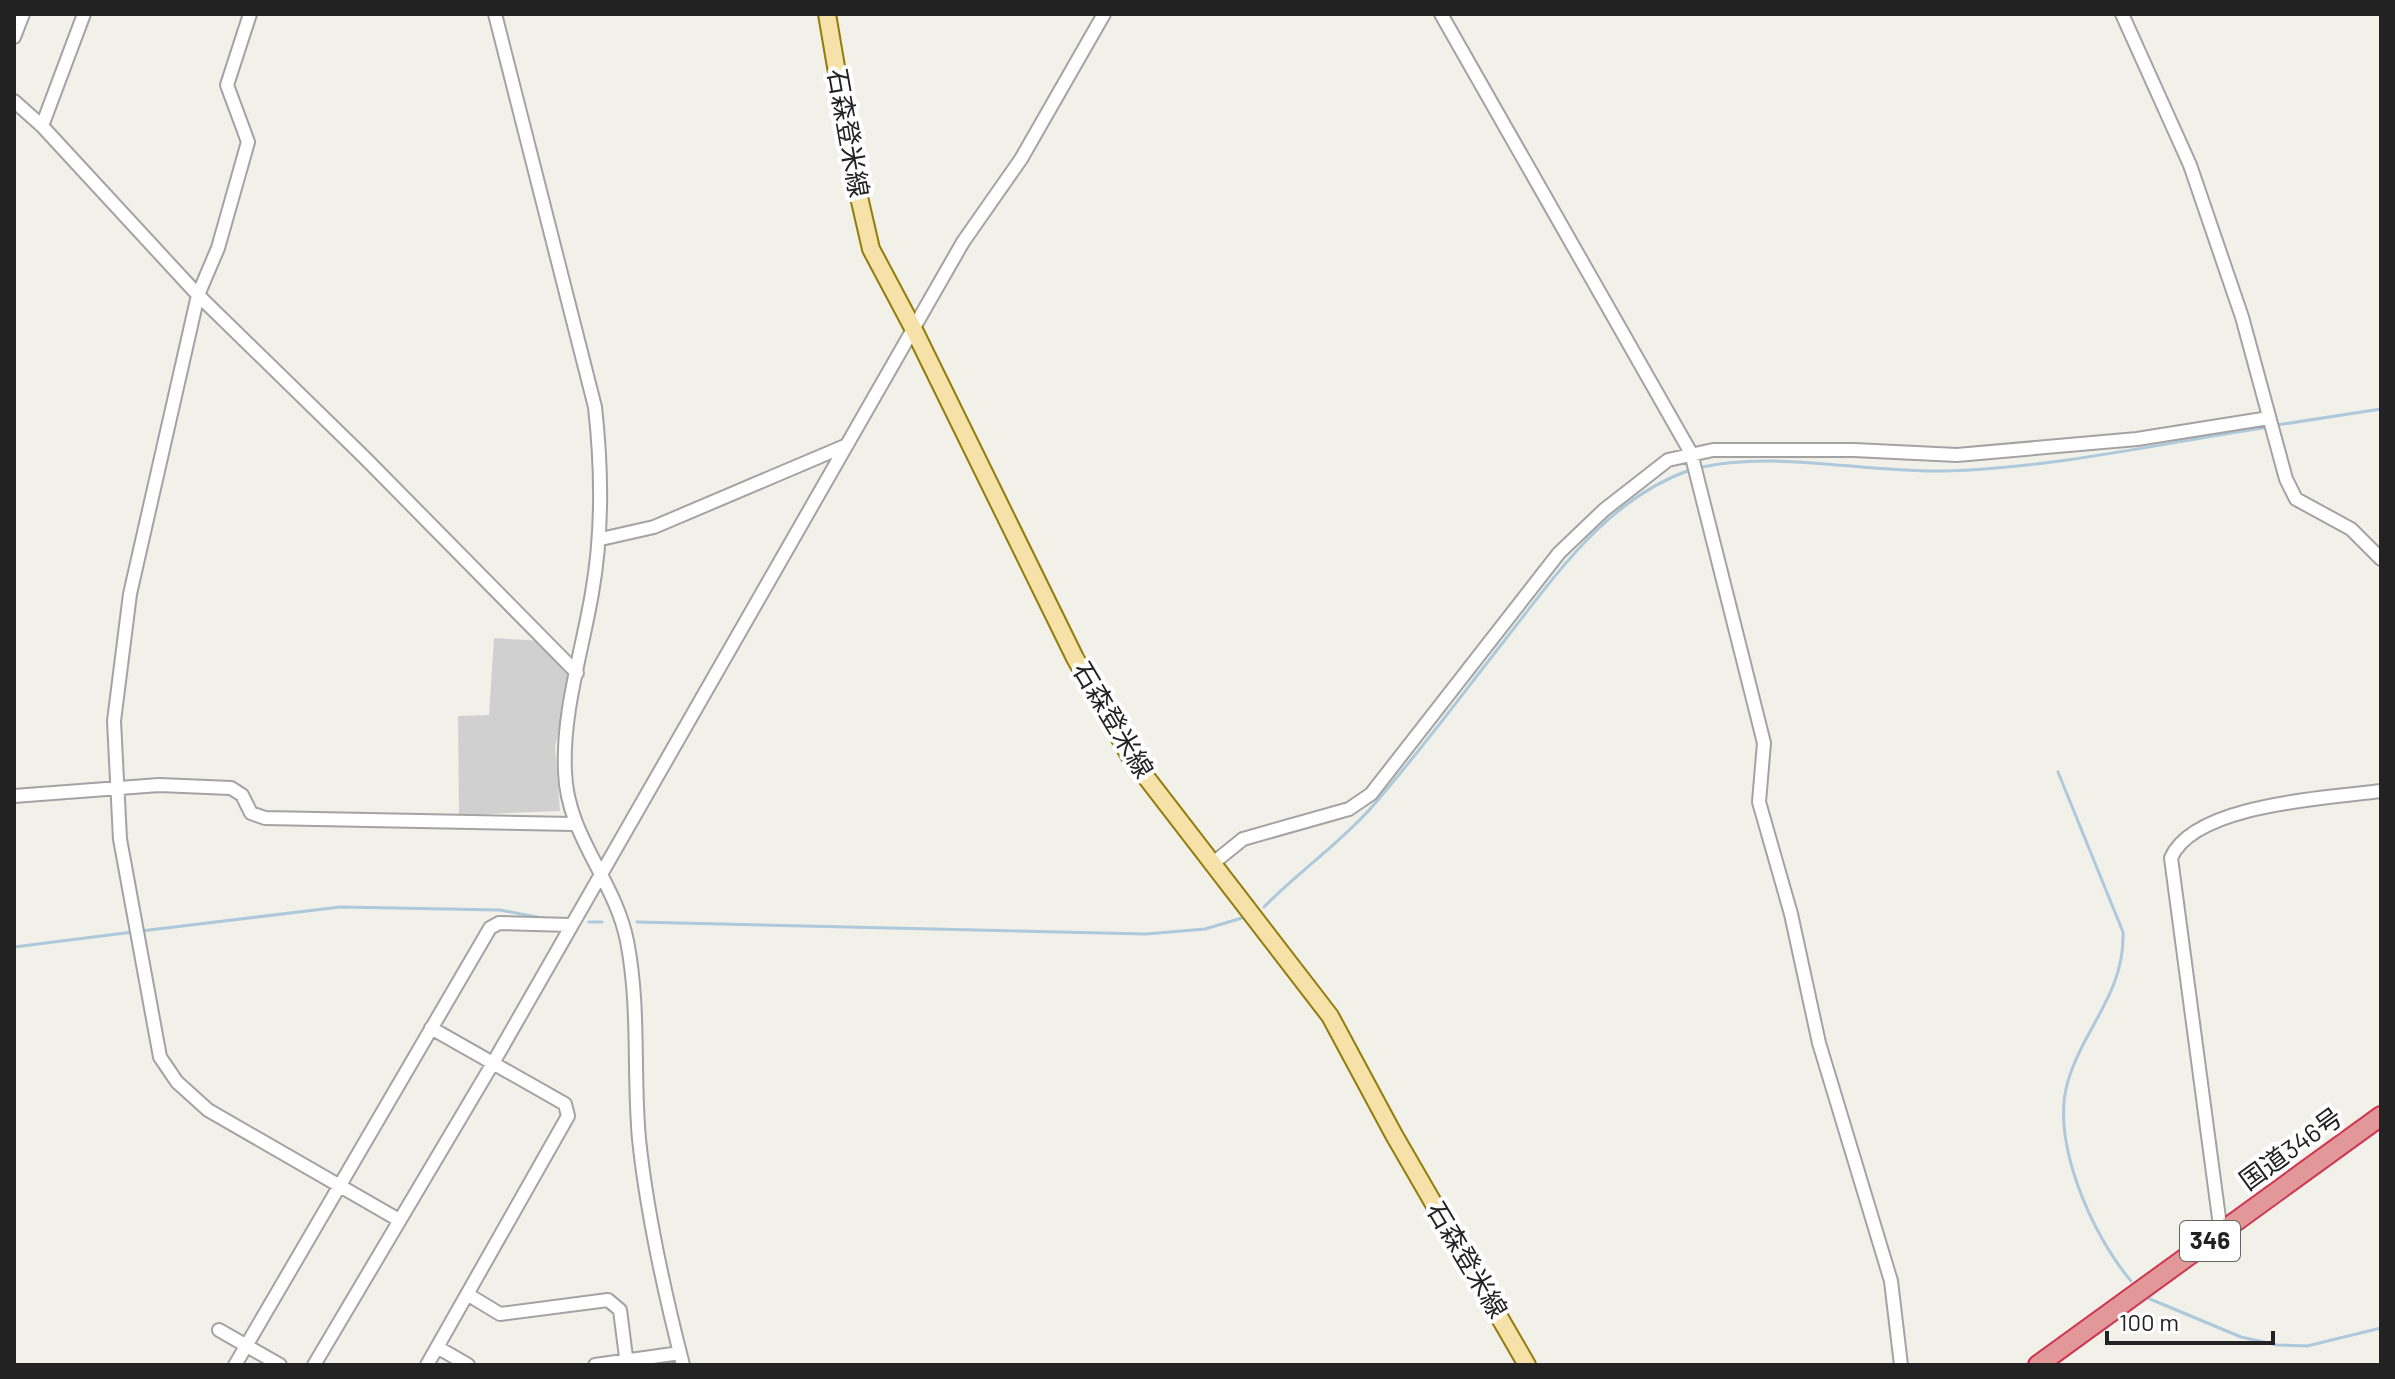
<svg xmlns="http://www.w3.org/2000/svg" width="2395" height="1379" font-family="Barlow,'Noto Sans JP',sans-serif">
	<rect width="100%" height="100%" fill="#f1f0e9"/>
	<path fill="#d0d0d0" d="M 494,638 L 542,641 L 572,673 L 555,747 L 560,811 L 459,815 L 458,716 L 489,715 Z"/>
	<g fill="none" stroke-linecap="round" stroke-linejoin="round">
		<path stroke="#adc9db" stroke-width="3" d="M 2277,425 L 2381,409
			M 1697,468 C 1778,450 1863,473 1945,471 C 2054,468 2162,443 2269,427
			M 2058,772 L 2123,932 C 2125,993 2084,1027 2068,1081 C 2050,1141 2092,1235 2131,1281
			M 1264,907 C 1298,872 1338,845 1371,808 C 1419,753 1463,693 1508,636 C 1558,572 1609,498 1690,470
			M 589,922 L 602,922
			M 637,922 L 1146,934 L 1205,929 L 1242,918
			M 141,931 L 340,907 L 500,910 L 547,919
			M 14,947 L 133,932
			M 2150,1299 L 2241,1337 L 2277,1345 L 2307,1346 L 2381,1328"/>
		<g stroke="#a3a3a3" stroke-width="16">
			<path id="minor" d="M 250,14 L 227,85 L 248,142 L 218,248 L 198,295 L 130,594 L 114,721 L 120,839 L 160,1057 L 177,1082 L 208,1110 L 399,1220
				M 495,14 L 595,407 C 602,470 603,531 592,593 C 582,652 562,713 565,772 C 567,836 615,880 627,941 C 640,1007 633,1073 639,1139 C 647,1215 664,1291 683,1365
				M 1441,14 L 1691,453 L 1764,743 L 1759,802 L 1791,914 L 1819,1043 L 1891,1281 L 1901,1365
				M 2122,14 L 2190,165 L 2242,317 L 2286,479 L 2296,499 L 2351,529 L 2381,559
				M 14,37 L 23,14
				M 14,101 L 42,126 L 198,295 L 365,458 L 577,673
				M 42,126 L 84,14
				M 601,539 L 654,527 L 847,445
				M 14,796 L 159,785 L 231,788 L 242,795 L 251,813 L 265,818 L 573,824
				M 1212,864 L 1243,839 L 1349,809 L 1371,794 L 1559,553 L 1604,510 L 1668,460 L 1713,450 L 1854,450 L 1957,455 L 2137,439 L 2269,418
				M 2221,1233 L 2171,858 C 2194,804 2328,798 2381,791
				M 467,1294 L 500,1314 L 608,1300 L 620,1310 L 627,1365
				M 219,1330 L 280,1365
				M 437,1347 L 468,1365
				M 235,1365 L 490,928 L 499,923 L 570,925
				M 314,1365 L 493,1063 L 963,242 L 1021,159 L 1104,14
				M 427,1365 L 568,1116 L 565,1104 L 431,1028
				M 595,1365 L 680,1353"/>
		</g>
		<g stroke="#947c0b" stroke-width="20">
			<path id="major" d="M 827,14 L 856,184 L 871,249 L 913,328 L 1075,658 L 1129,755 L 1330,1016 L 1394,1135 L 1527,1365"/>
		</g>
		<g stroke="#cf3652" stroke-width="22">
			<path id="highway" d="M 2038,1365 L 2381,1116"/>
		</g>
		<use href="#minor" stroke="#fff" stroke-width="12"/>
		<use href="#major" stroke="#f6e1a9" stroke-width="16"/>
		<use href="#highway" stroke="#e29799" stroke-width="18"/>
	</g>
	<g text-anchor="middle" stroke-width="8" stroke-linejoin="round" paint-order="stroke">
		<rect fill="#fff" stroke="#646464" stroke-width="2" x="2180" y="1221" width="60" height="40" rx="6"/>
		<g font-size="24" font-weight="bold" fill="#222">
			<text x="2210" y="1249">346</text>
		</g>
		<g font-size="26" fill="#222" stroke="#fff">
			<text transform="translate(848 133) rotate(80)" y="9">石森登米線</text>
			<text transform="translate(1113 720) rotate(59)" y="9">石森登米線</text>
			<text transform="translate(2291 1149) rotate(-36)" y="9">国道346号</text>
			<text transform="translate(1467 1260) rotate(59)" y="9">石森登米線</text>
		</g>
	</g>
	<rect width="2395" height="1379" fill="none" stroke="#222222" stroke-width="32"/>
	<path d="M2107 1331v12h166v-12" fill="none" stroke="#222222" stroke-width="4"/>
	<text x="2119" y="1331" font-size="24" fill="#222222" stroke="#ffffff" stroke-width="6" paint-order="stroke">100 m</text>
</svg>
